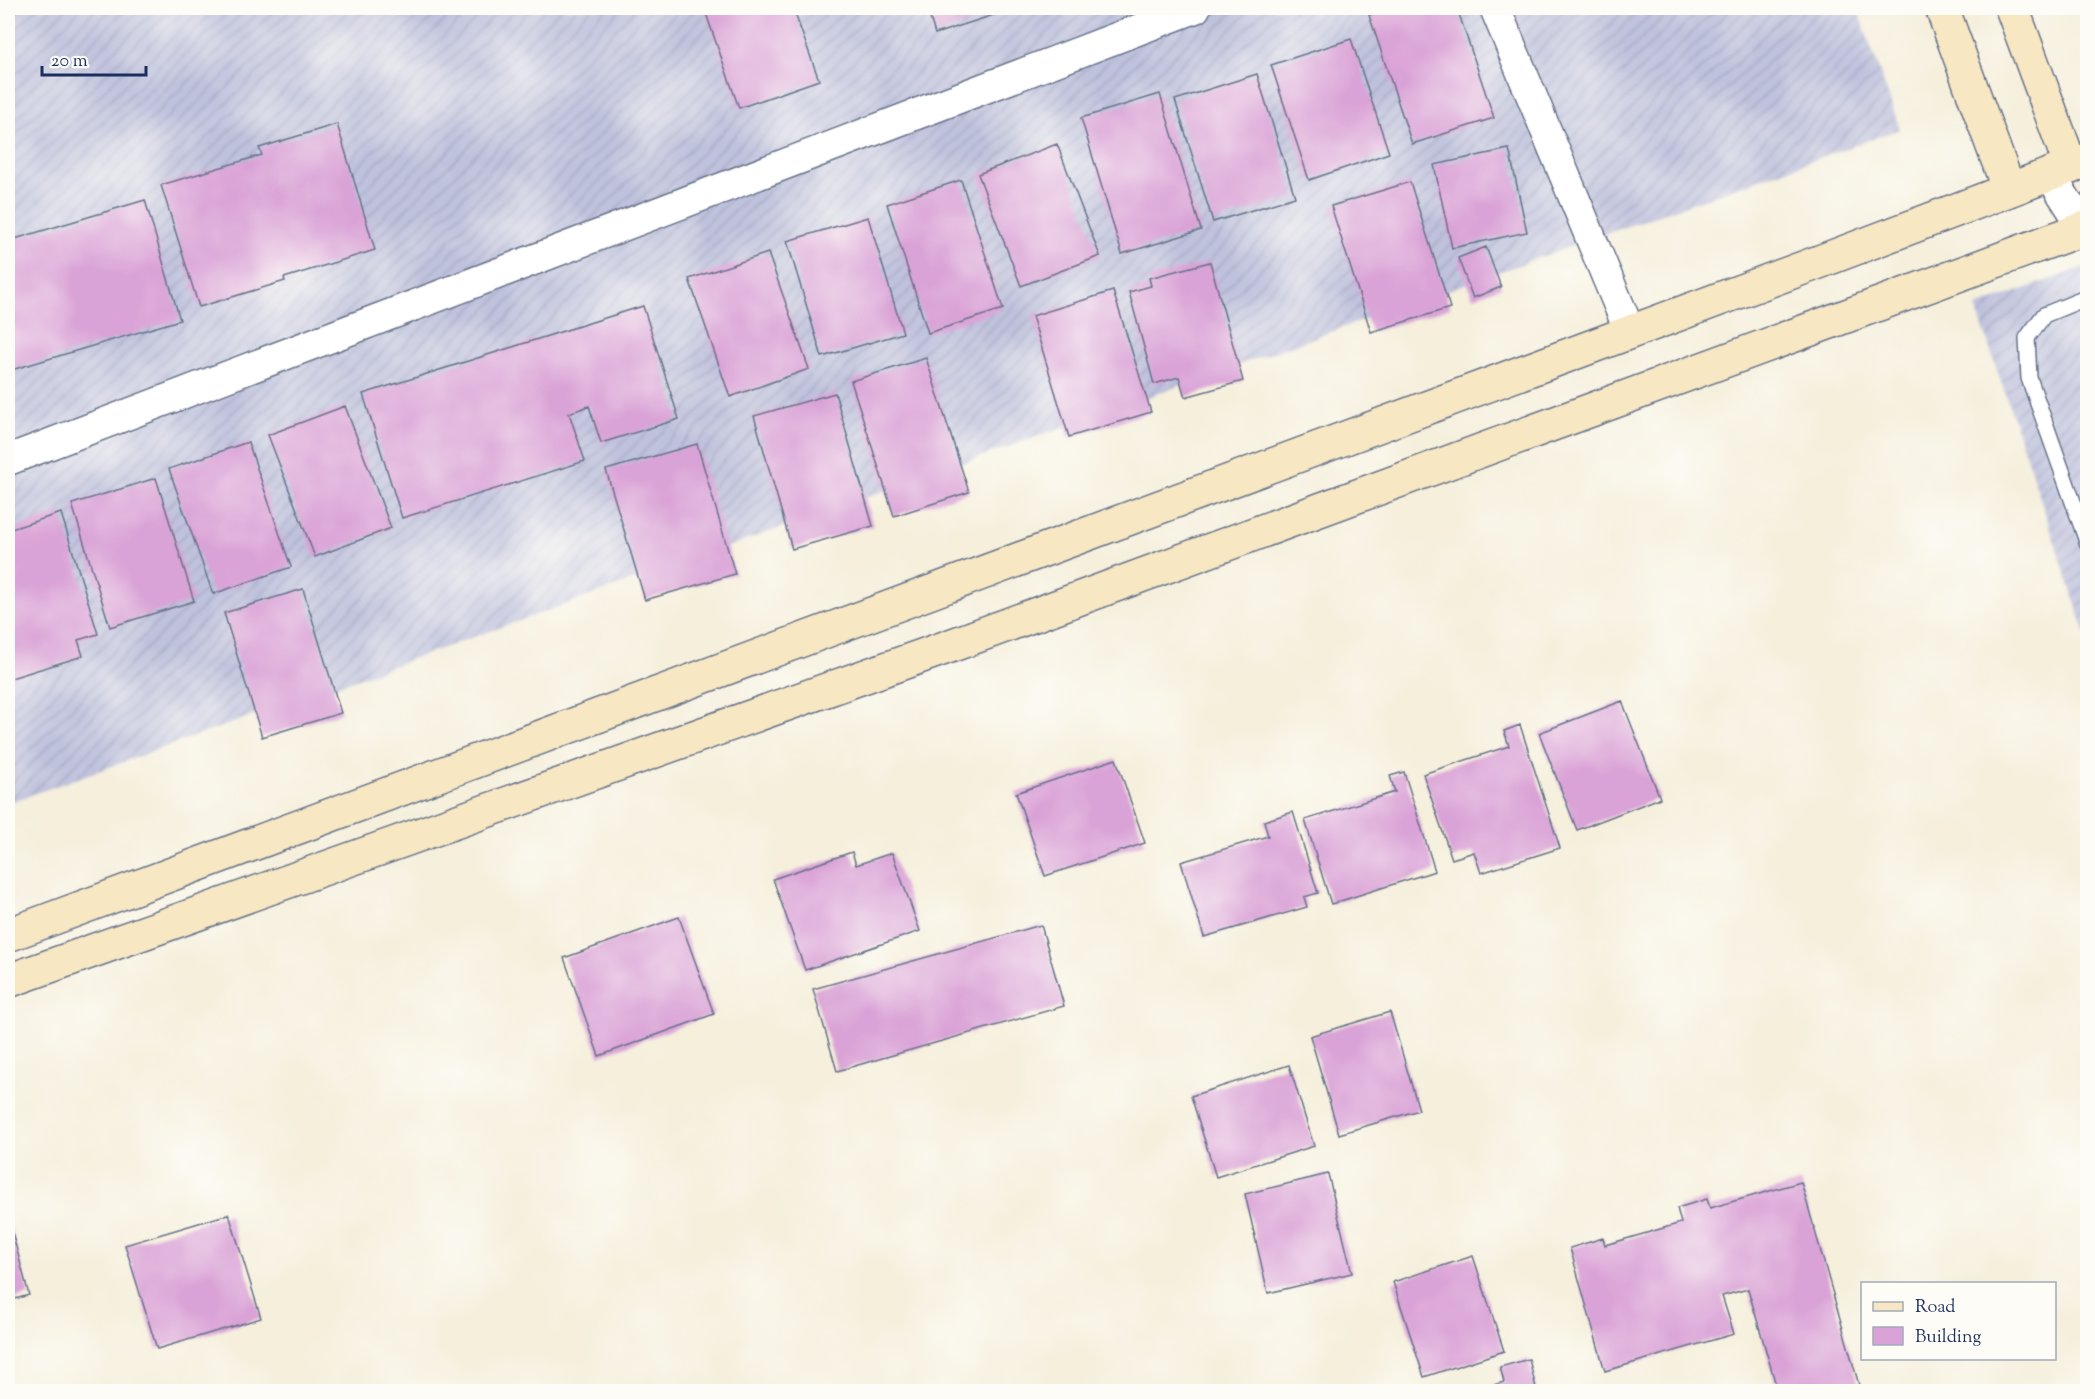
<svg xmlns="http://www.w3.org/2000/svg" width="2095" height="1399" font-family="'Sorts Mill Goudy',serif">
	<defs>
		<pattern id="industrial-furrows" width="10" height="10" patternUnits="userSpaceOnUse" patternTransform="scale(1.5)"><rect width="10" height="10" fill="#c0c2dd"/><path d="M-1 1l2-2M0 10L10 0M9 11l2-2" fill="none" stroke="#a4a7c0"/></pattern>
	</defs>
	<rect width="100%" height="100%" fill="#fdfcf7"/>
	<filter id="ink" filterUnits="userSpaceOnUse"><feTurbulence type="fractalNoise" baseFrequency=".0167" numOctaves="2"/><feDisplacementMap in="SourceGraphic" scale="12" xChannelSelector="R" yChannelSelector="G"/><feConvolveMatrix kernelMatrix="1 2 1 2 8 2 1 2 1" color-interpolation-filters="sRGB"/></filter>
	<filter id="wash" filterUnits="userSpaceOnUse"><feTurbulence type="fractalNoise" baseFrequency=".008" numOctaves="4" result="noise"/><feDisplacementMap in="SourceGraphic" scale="24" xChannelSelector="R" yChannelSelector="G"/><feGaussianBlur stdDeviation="1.35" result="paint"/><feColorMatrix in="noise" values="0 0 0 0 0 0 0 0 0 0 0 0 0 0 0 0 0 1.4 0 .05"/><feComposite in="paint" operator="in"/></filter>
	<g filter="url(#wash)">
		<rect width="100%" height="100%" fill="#f5efdc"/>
		<path fill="url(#industrial-furrows)" d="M 8,8 L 1857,8 L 1900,129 L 8,803 Z
			M 2087,266 L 2087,638 L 1976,307 Z"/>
		<g id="blocks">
			<path fill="#daa3d7" d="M 704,8 L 793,8 L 819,80 L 739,108 Z
				M 927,8 L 1015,8 L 935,34 Z
				M 1389,8 L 1457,8 L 1494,118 L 1412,144 L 1369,15 Z
				M 1351,39 L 1389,153 L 1309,180 L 1271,65 Z
				M 1257,74 L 1295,197 L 1213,222 L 1175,100 Z
				M 1160,94 L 1201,230 L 1122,254 L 1081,118 Z
				M 337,124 L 375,250 L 284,278 L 285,281 L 199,307 L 161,185 L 262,155 L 259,148 Z
				M 1057,144 L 1100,256 L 1021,286 L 978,174 Z
				M 1509,149 L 1527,232 L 1452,248 L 1434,165 Z
				M 961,180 L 1003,309 L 928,333 L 887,204 Z
				M 1410,182 L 1450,308 L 1371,332 L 1331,206 Z
				M 145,200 L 180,320 L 8,371 L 8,241 Z
				M 868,217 L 903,333 L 822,357 L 787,241 Z
				M 1486,247 L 1501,287 L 1473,298 L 1458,258 Z
				M 768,253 L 809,369 L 730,397 L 689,279 Z
				M 1210,262 L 1243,381 L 1185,397 L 1179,377 L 1154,384 L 1129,292 L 1151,286 L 1149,278 Z
				M 1113,291 L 1151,412 L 1069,437 L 1032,316 Z
				M 643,306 L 679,419 L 601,443 L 589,406 L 569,413 L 585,461 L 402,518 L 363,394 Z
				M 926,358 L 969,492 L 894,516 L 851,381 Z
				M 835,393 L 873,526 L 792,549 L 754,416 Z
				M 345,406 L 391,528 L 315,557 L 268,435 Z
				M 248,442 L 291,567 L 213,594 L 169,469 Z
				M 697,444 L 735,574 L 645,600 L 606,470 Z
				M 156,478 L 194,601 L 110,627 L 72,504 Z
				M 61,513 L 98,634 L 78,640 L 83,656 L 8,679 L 8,530 Z
				M 303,589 L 341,713 L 262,737 L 224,613 Z
				M 1622,701 L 1660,798 L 1577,830 L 1539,733 Z
				M 1520,725 L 1560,848 L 1481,873 L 1474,852 L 1452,859 L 1423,774 L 1509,746 L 1504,731 Z
				M 1116,759 L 1145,843 L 1045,876 L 1016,793 Z
				M 1404,772 L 1435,871 L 1331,904 L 1305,820 L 1395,792 L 1390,776 Z
				M 1293,812 L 1318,893 L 1304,897 L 1307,907 L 1204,937 L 1181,862 L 1268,836 L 1264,821 Z
				M 852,852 L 856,865 L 892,853 L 920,931 L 805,970 L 773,879 Z
				M 679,917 L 714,1014 L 599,1056 L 564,958 Z
				M 1041,925 L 1064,1006 L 837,1071 L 813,989 Z
				M 1390,1012 L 1419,1110 L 1339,1134 L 1310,1036 Z
				M 1289,1065 L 1314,1146 L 1216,1177 L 1191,1096 Z
				M 1328,1174 L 1352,1273 L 1268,1293 L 1245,1194 Z
				M 1801,1182 L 1861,1392 L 1778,1392 L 1748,1289 L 1722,1296 L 1734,1334 L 1605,1371 L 1570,1248 L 1603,1238 L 1605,1245 L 1681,1223 L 1677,1208 L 1707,1199 L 1710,1208 Z
				M 229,1214 L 261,1318 L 157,1349 L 125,1245 Z
				M 8,1217 L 29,1295 L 8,1301 Z
				M 1473,1256 L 1504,1351 L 1424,1377 L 1393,1282 Z
				M 1529,1359 L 1537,1392 L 1470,1392 L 1504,1382 L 1500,1367 Z"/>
		</g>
	</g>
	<g filter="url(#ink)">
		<use href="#blocks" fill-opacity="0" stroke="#67728a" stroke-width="1.5"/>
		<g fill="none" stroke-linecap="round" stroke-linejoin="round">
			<g stroke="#67728a" stroke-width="18">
				<path id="lane" d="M 2088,297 L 2044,315 L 2027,338 L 2029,378 L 2088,544"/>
			</g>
			<g stroke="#67728a" stroke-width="33">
				<path id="street" d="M 1495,8 L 1630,332
					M 2050,175 L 2084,228
					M 8,460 L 1195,8"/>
			</g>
			<g stroke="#67728a" stroke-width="36">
				<path id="secondary" d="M 1942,8 L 2009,190
					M 2012,8 L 2071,167
					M 8,935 L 1819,262 L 2088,160
					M 8,981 L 950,646 L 2088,227"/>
			</g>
			<use href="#lane" stroke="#fff" stroke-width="15"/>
			<use href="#street" stroke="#fff" stroke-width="30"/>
			<use href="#secondary" stroke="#f7e8c3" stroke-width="33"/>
		</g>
	</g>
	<rect width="2095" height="1399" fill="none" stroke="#fdfcf7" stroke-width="30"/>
	<rect x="1861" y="1282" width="195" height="78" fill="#fdfcf7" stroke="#a3aaba" stroke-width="1.5"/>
	<rect x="1873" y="1302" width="30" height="9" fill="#f7e8c3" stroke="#a3aaba" stroke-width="1.5"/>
	<text x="1915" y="1312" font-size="18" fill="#1b2f5e">Road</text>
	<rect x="1873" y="1327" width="30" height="18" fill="#daa3d7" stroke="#a3aaba" stroke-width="1.5"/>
	<text x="1915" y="1342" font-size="18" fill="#1b2f5e">Building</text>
	<path d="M42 66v9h104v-9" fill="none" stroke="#1b2f5e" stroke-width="3"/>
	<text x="51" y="66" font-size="18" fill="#1b2f5e" stroke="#fdfcf7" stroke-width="4.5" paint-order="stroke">20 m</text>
</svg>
